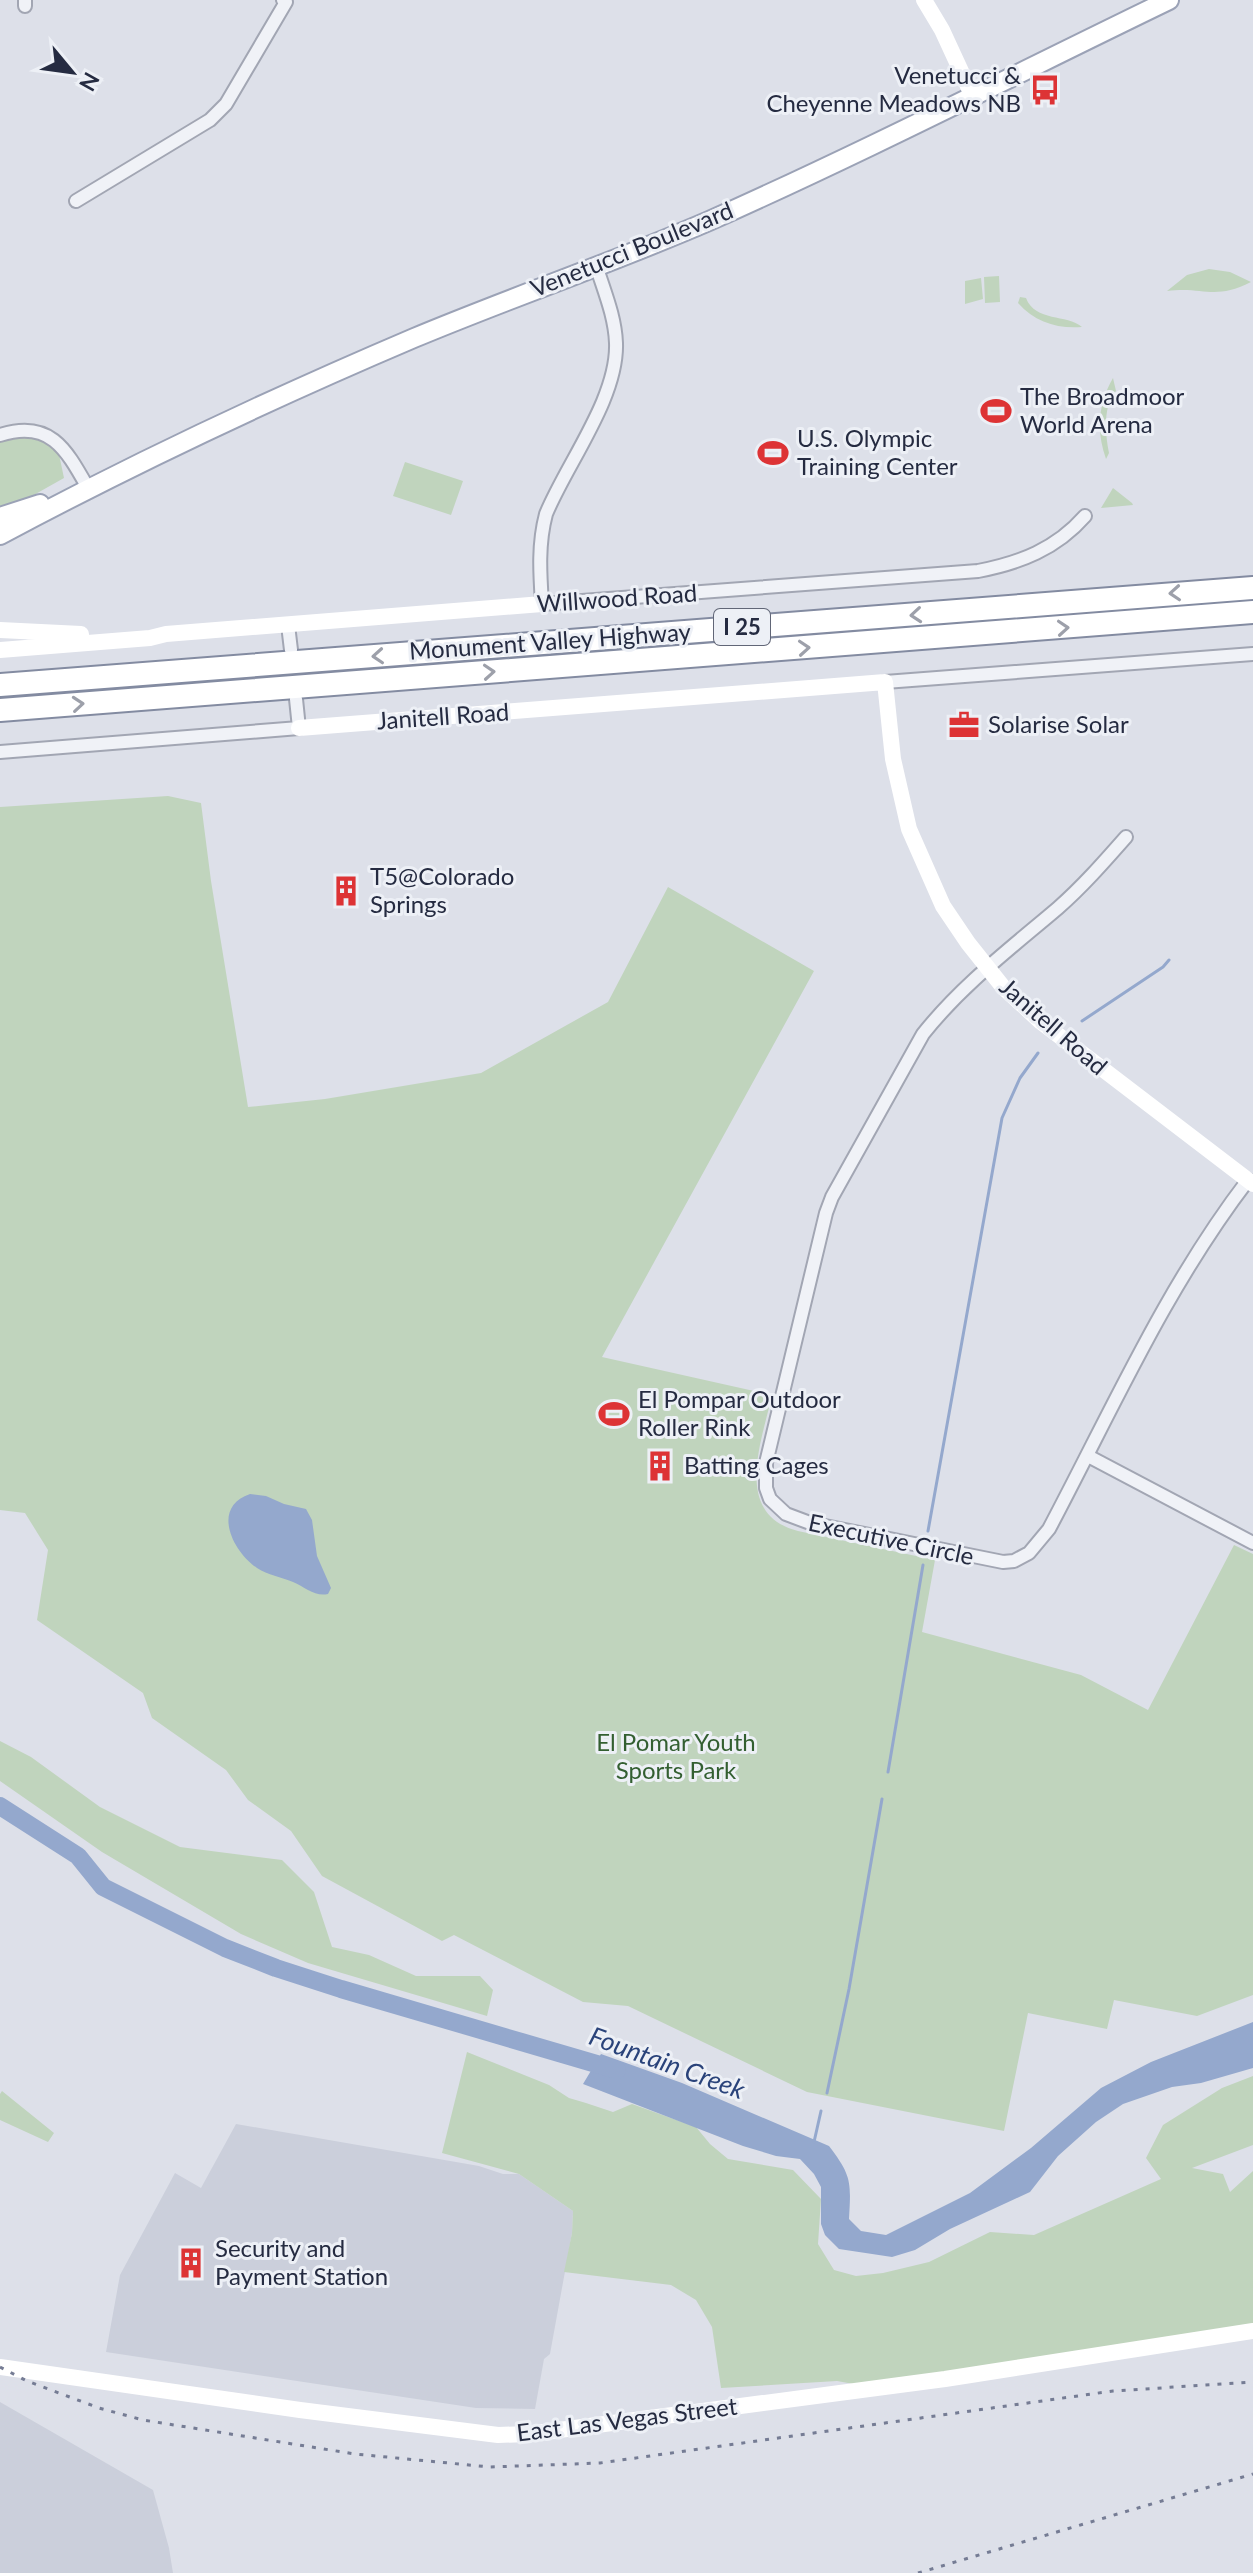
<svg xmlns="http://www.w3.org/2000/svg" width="1253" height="2573" font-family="Lato,sans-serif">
	<rect width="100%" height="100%" fill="#dde0e9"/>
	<path fill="#cbcfdb" d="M 236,2124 L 479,2166 L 503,2174 L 519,2174 L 573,2211 L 572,2233 L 550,2354 L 544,2359 L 535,2409 L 476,2408 L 106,2352 L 120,2275 L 175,2173 L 201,2188 Z
		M 0,2402 L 153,2490 L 169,2548 L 173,2573 L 0,2573 Z"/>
	<path fill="#c0d4bd" d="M 1209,269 L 1230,272 L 1251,282 C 1213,301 1204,286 1167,291 L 1187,275 Z
		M 999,276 L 1000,302 L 985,303 L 984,277 Z
		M 981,278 L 983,299 L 965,304 L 965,281 Z
		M 1020,297 L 1026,298 C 1035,322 1067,314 1082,327 C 1057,329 1035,322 1018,303 Z
		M 1113,378 L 1116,391 C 1103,404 1105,435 1109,453 L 1106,459 C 1096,431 1098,404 1113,378 Z
		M 10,431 L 56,440 L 64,478 L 0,514 L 0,435 Z
		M 405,462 L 463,481 L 451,515 L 393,496 Z
		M 1113,488 L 1132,503 L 1133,505 L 1101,508 Z
		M 168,796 L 201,803 L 211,881 L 248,1107 L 325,1099 L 481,1073 L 608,1002 L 668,887 L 814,971 L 602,1357 L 772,1395 C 762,1441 732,1514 798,1531 L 935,1560 L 922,1632 L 1081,1675 L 1148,1710 L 1234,1545 L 1253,1554 L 1253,1995 L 1197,2016 L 1114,2000 L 1107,2029 L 1028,2013 L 1004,2131 L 807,2092 L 628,2006 L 583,2002 L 454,1935 L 442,1941 L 322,1876 L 291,1831 L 248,1800 L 226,1770 L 152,1718 L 143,1693 L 37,1620 L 48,1550 L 25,1513 L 0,1510 L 0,807 Z
		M 0,1741 L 31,1757 L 100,1807 L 180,1847 L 282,1860 L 314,1892 L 332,1947 L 369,1955 L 416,1976 L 480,1976 L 493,1990 L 487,2016 L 308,1963 L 241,1934 L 102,1852 L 0,1781 Z
		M 467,2052 L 549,2085 L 569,2098 L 586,2103 L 613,2112 L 632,2104 L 696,2127 L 710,2144 L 728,2159 L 793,2170 L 821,2199 L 818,2244 L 834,2270 L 856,2276 L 883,2273 L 929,2262 L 990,2232 L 1034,2235 L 1161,2179 L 1146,2158 L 1163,2125 L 1222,2088 L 1253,2076 L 1253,2145 L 1192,2168 L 1223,2174 L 1230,2192 L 1253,2171 L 1253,2327 L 876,2388 L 837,2381 L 721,2388 L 712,2327 L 696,2300 L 671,2285 L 564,2272 L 572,2233 L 573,2211 L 519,2174 L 442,2153 Z
		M 2,2091 L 54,2133 L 48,2142 L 0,2120 L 0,2094 Z"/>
	<path fill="#94a8cd" d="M 250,1494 L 266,1496 L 284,1504 L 306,1509 L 312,1520 L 317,1556 L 331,1588 L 328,1594 C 315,1597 305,1587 293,1582 C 281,1577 268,1575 257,1568 C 232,1551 211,1507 250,1494 Z
		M 1253,2022 L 1253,2068 L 1201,2083 L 1172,2087 L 1123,2104 L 1096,2122 L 1058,2156 L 1030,2192 L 950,2229 L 915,2250 L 892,2257 L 839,2249 L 825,2235 L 821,2224 L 821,2187 L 814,2174 L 800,2159 L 776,2156 L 743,2146 L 583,2084 L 601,2054 L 682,2083 L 829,2146 C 852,2176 851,2182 849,2219 L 861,2231 L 886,2235 L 970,2193 L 1031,2148 L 1101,2088 L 1151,2062 Z"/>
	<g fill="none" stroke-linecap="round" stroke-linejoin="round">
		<path stroke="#94a8cd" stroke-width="3" d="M 1082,1021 L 1163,967 L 1169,960
			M 928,1531 L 1002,1118 L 1020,1078 L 1038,1053
			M 888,1772 L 923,1565
			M 827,2093 L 849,1989 L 882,1799
			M 814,2142 L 821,2111"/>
		<path stroke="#94a8cd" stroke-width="18" d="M 0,1806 L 78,1856 L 103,1887 L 225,1948 L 276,1968 L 341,1989 L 617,2070"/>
		<g stroke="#a2a6b3" stroke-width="16">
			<path id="street" d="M 25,0 L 25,6
				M 76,201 L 210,120 L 226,104 L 286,2 L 283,0
				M 596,265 C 604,291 615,316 616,343 C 618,398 567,463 546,514 C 538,544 540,573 542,604 L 978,571 C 1020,563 1056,549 1085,516
				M 0,435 C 50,419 66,449 88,488
				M 288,625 L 291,650
				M 885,682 L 1253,654
				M 0,752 L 299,728 L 296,699
				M 1126,837 C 1104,862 1083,886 1058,908 C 1011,948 962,985 923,1034 L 832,1197 L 826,1213 L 766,1463 L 766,1488 L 770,1499 L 786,1514 L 810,1523 L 1003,1562 L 1014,1561 L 1029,1553 L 1049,1529 C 1112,1410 1166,1287 1248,1180
				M 1088,1456 L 1253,1543"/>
		</g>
		<g stroke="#9ba2b6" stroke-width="22">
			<path id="primary" d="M 0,517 L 40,504
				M 0,535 C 135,463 273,398 414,338 C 512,297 612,263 709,221 C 864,152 1016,74 1169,0"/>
		</g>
		<g stroke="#838ba1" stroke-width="26">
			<path id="highway" d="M 0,685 L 1253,588
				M 0,710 L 1253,612"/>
		</g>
		<use href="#street" stroke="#f0f2f7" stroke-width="12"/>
		<path stroke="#fff" stroke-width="16" d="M 924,0 L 942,30 L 972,95
			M 0,630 L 81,634
			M 0,650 L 150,638 L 166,634 L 542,604
			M 299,728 L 885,682 L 893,759 L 909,829 L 943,906 L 968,943 L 1003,987 L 1041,1022 L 1253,1184
			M 0,2367 L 300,2410 L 498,2435 L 529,2434 L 945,2379 L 1253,2331"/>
		<use href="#primary" stroke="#fff" stroke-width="18"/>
		<use href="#highway" stroke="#fff" stroke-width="22"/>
		<path stroke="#757c94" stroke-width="3" stroke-dasharray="4 8" stroke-linecap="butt" d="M 0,2367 L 27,2381 L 99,2408 L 143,2420 L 355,2454 L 490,2467 L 600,2463 L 1113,2391 L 1253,2382
			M 918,2573 L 1253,2474"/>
	</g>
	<defs><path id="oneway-chevron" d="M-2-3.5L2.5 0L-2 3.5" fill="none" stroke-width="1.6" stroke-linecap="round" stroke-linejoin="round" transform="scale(2)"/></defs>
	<g stroke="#9da0aa">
		<use href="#oneway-chevron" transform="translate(1175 593) rotate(176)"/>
		<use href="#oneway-chevron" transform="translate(916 615) rotate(175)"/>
		<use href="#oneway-chevron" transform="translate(1063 628) rotate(-4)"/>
		<use href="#oneway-chevron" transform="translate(804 648) rotate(-4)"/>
		<use href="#oneway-chevron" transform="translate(378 656) rotate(176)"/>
		<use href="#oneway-chevron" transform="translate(489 672) rotate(-4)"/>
		<use href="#oneway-chevron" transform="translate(78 704) rotate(-5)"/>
	</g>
	<defs>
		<g id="bus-bare" transform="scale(2.4)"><path d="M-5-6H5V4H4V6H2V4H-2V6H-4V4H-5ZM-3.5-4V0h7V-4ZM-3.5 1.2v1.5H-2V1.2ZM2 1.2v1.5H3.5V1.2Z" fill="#dd3335" stroke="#edf0f6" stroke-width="2.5" paint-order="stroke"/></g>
		<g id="stadium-bare" transform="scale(2.4)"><path d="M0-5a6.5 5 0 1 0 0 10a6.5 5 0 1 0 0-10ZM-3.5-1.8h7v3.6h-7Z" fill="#dd3335" stroke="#edf0f6" stroke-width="2.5" paint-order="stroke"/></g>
		<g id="office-bare" transform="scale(2.4)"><path d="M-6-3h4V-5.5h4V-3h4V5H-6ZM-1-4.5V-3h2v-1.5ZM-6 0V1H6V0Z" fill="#dd3335" stroke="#edf0f6" stroke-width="2.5" paint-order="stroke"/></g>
		<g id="building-bare" transform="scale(2.4)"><path d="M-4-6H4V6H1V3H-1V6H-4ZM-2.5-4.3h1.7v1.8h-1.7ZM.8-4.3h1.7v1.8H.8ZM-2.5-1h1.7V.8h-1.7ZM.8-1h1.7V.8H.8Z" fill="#dd3335" stroke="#edf0f6" stroke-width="2.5" paint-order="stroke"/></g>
	</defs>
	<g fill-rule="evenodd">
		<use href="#bus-bare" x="1045" y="90"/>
		<use href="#stadium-bare" x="996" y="411"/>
		<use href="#stadium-bare" x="773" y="453"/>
		<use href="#office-bare" x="964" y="725"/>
		<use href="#building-bare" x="346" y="891"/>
		<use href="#stadium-bare" x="614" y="1414"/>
		<use href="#building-bare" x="660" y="1466"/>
		<use href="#building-bare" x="191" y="2263"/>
	</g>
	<g text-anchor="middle" stroke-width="6" stroke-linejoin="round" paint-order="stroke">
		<rect fill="#edf0f6" stroke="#616677" stroke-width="2" x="714" y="609" width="56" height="36" rx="6"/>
		<g font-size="22" font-weight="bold" fill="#252b41">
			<text x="742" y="635">I 25</text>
		</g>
		<g font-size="24" fill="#252b41" stroke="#edf0f6" text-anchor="start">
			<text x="1021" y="84" text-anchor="end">Venetucci &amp;<tspan x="1021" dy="28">Cheyenne Meadows NB</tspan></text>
			<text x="1020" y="405">The Broadmoor<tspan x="1020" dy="28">World Arena</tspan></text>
			<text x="797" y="447">U.S. Olympic<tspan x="797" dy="28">Training Center</tspan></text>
			<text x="988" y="733">Solarise Solar</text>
			<text x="370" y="885">T5@Colorado<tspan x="370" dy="28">Springs</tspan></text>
			<text x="638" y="1408">El Pompar Outdoor<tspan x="638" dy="28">Roller Rink</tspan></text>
			<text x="684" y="1474">Batting Cages</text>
			<text x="215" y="2257">Security and<tspan x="215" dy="28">Payment Station</tspan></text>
		</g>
		<g font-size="24" fill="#252b41" stroke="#edf0f6">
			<text transform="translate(632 250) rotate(-22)" y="8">Venetucci Boulevard</text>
			<text transform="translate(617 599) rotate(-4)" y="8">Willwood Road</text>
			<text transform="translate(550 642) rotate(-4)" y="8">Monument Valley Highway</text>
			<text transform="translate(443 717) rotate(-4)" y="8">Janitell Road</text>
			<text transform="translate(1053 1027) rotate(41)" y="8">Janitell Road</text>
			<text transform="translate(891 1540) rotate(12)" y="8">Executive Circle</text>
			<text transform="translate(627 2420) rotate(-7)" y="8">East Las Vegas Street</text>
		</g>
		<g font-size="24" fill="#335f31" stroke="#edf0f6">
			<text x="676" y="1751">El Pomar Youth<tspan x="676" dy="28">Sports Park</tspan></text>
		</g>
		<g font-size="26" font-style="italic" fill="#2a437a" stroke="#edf0f6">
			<text transform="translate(667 2063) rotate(20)" y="9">Fountain Creek</text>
		</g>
	</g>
	<g transform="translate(72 72) rotate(119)" stroke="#edf0f6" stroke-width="6" paint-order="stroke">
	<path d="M0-6L14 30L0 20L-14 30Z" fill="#252b41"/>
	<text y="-12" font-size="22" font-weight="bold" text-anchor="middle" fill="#252b41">N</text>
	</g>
</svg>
